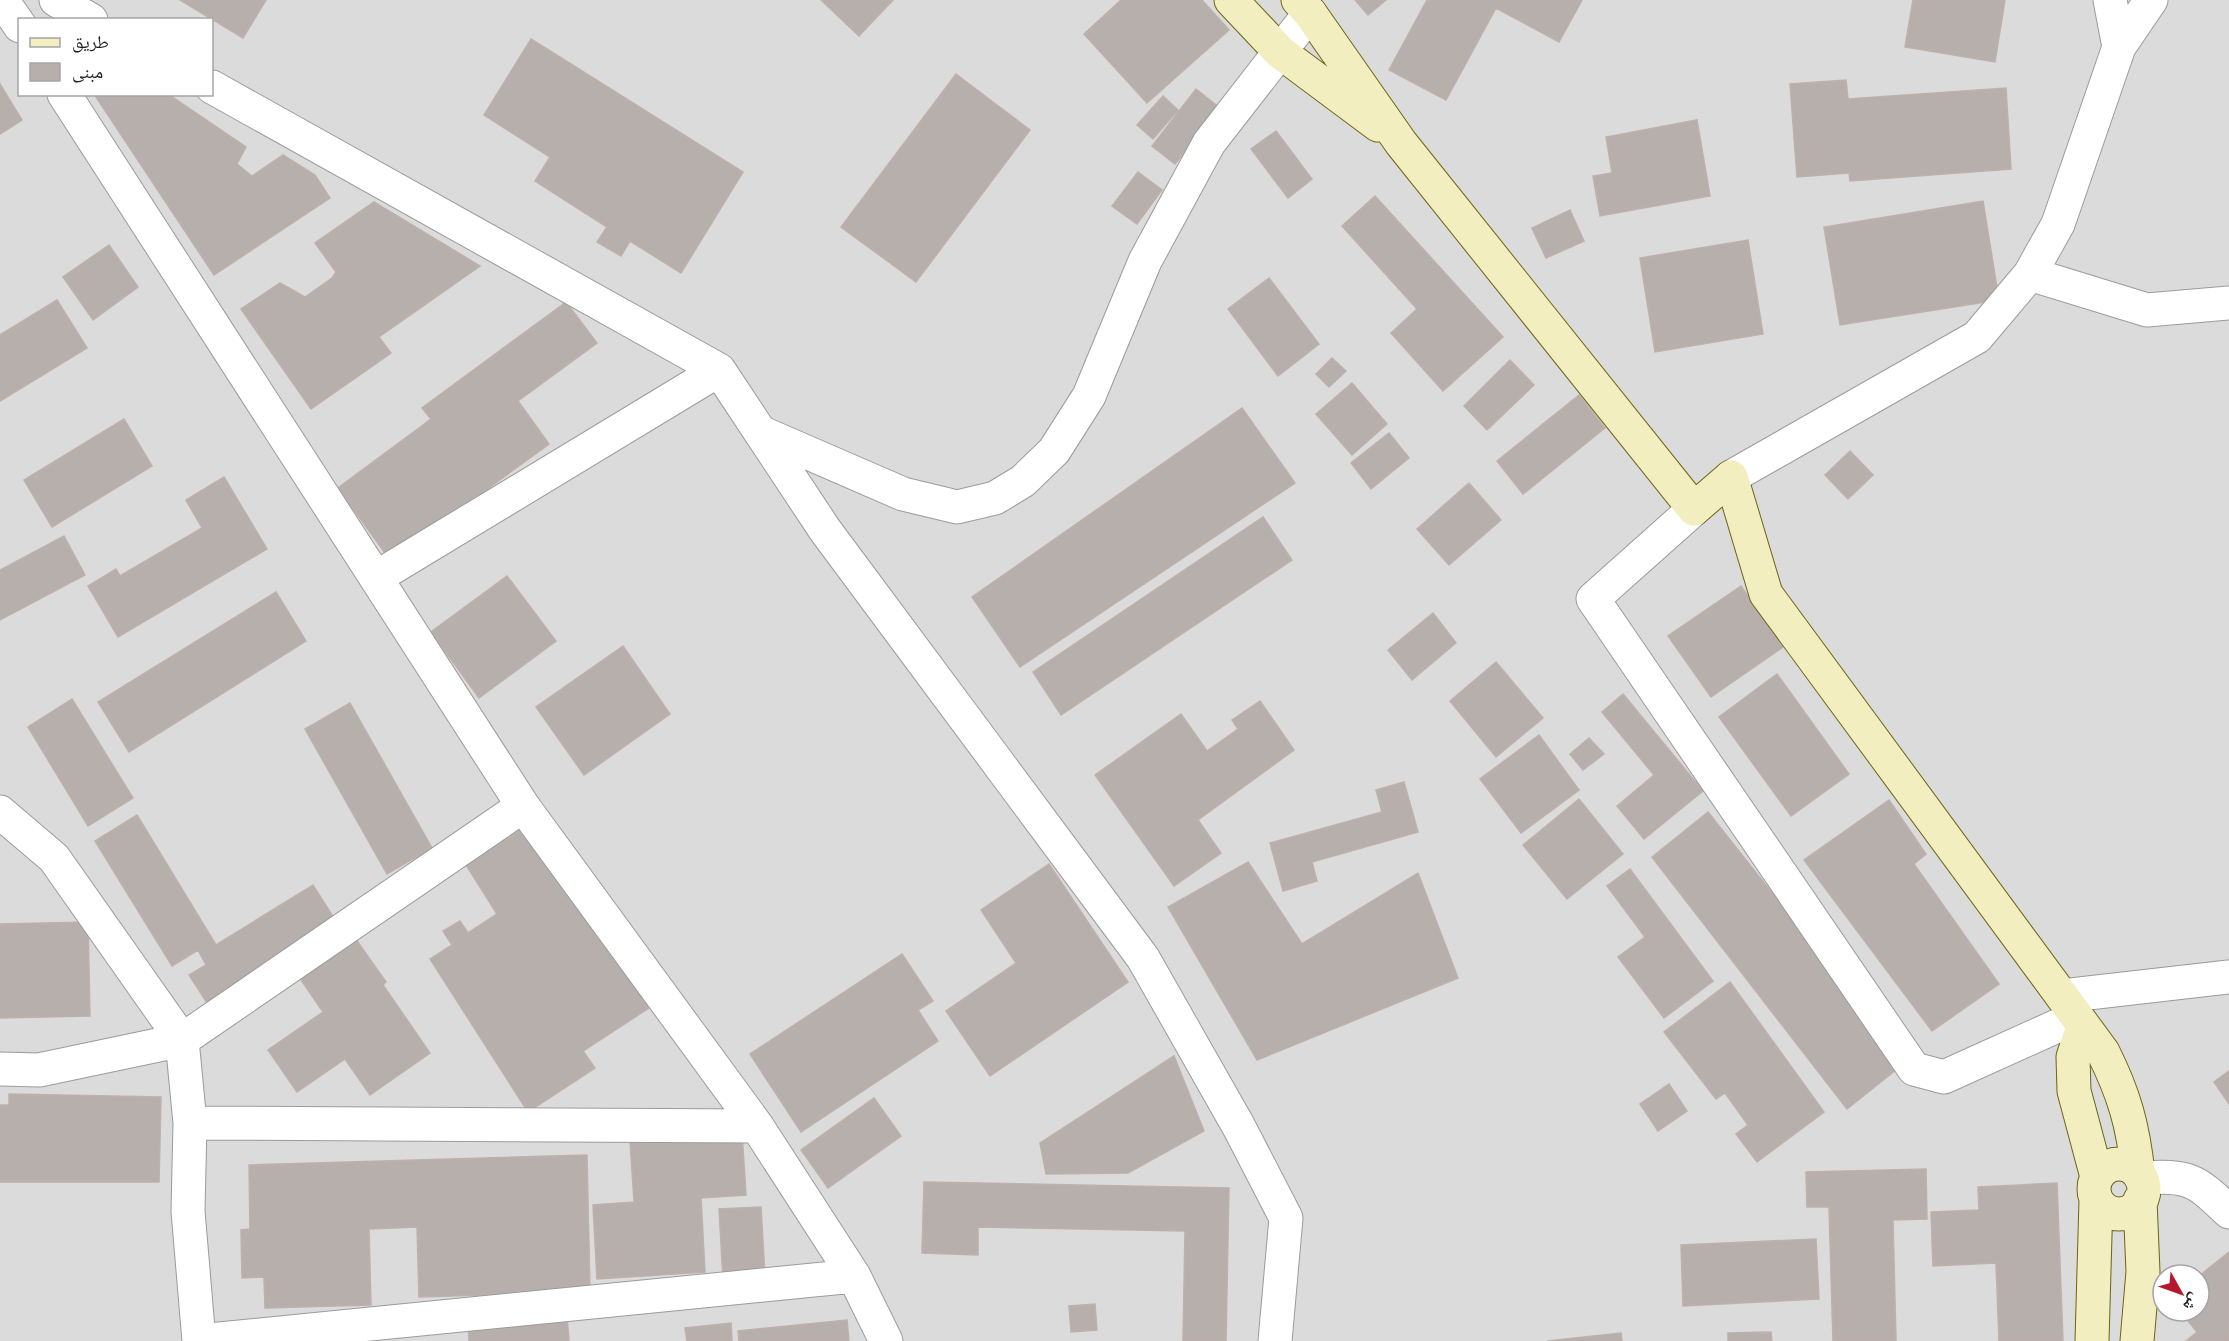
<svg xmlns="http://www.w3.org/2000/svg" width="2229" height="1341" font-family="Overpass,'Noto Naskh Arabic',sans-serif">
	<rect width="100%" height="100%" fill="#eeeae6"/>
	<path fill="#dcdbdb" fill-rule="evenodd" d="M 0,0 L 2229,0 L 2229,1341 L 0,1341 ZM 20,20 L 212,20 L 212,94 L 20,94 ZM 2163,1275 L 2199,1275 L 2199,1311 L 2163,1311 Z"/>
	<path fill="#b7afac" stroke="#beb0aa" stroke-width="1.5" d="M 180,0 L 266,0 L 243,38 Z
		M 821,0 L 893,0 L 859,36 Z
		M 1121,0 L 1202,0 L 1229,30 L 1147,103 L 1084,34 Z
		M 1355,0 L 1386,0 L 1368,15 Z
		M 1427,0 L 1582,0 L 1559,42 L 1496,8 L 1446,100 L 1389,70 Z
		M 1913,0 L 2005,0 L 1995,62 L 1905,47 Z
		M 531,39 L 743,172 L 681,273 L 630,241 L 621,256 L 597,242 L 607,227 L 535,181 L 550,157 L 484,115 Z
		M 956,74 L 1030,130 L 916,282 L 841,227 Z
		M 1846,80 L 1848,99 L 2006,88 L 2011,169 L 1850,181 L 1849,173 L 1797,177 L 1790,84 Z
		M 0,84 L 22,120 L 0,134 Z
		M 1196,89 L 1220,108 L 1175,164 L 1152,146 Z
		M 94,94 L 168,94 L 246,147 L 237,164 L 252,176 L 283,155 L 315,175 L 330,198 L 214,275 Z
		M 1163,96 L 1178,110 L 1153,139 L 1137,125 Z
		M 1697,120 L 1710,196 L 1600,216 L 1593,176 L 1612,173 L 1606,137 Z
		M 1276,131 L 1312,179 L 1288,198 L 1251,149 Z
		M 1138,172 L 1162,190 L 1137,224 L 1112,206 Z
		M 1375,196 L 1503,337 L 1443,391 L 1391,333 L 1417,309 L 1342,226 Z
		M 1983,201 L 1999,300 L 1840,325 L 1824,227 Z
		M 374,202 L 480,266 L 379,337 L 391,353 L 311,409 L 241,309 L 280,283 L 305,297 L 332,278 L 336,272 L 315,243 Z
		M 1570,210 L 1584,241 L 1546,258 L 1532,228 Z
		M 1748,240 L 1763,334 L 1655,352 L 1640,258 Z
		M 109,245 L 138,287 L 93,320 L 63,277 Z
		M 1269,278 L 1319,344 L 1278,376 L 1228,309 Z
		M 57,300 L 87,348 L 0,401 L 0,335 Z
		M 566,302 L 597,343 L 518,401 L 549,444 L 390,560 L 338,488 L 431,419 L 422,408 Z
		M 1332,358 L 1346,371 L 1329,387 L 1316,374 Z
		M 1510,360 L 1534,385 L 1487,430 L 1464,406 Z
		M 1352,383 L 1387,424 L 1352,455 L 1316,414 Z
		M 1579,395 L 1605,428 L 1523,494 L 1497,461 Z
		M 1242,408 L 1295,483 L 1020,667 L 972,597 Z
		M 124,419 L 152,466 L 52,527 L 24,480 Z
		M 1389,433 L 1409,458 L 1371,489 L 1351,463 Z
		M 1850,451 L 1873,475 L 1848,499 L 1825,475 Z
		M 224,477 L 267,549 L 118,637 L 88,586 L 116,569 L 120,576 L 202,528 L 186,500 Z
		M 1469,483 L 1501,520 L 1449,565 L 1417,529 Z
		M 1263,517 L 1292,560 L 1061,715 L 1033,672 Z
		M 64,536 L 85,575 L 0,620 L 0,570 Z
		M 507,576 L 556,641 L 479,698 L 431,632 Z
		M 1741,586 L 1783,647 L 1711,697 L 1668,636 Z
		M 276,592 L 306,641 L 129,752 L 98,702 Z
		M 1433,613 L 1456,643 L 1412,680 L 1388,650 Z
		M 623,646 L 670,714 L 584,775 L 536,707 Z
		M 1496,662 L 1543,718 L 1496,757 L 1450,701 Z
		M 1777,674 L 1849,774 L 1791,816 L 1719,717 Z
		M 1623,694 L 1703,791 L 1644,839 L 1617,806 L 1654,775 L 1602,712 Z
		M 72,699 L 133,798 L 88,826 L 28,727 Z
		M 1260,701 L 1294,750 L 1198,820 L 1221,853 L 1174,886 L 1095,775 L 1181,714 L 1207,751 L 1238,729 L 1232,720 Z
		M 350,703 L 432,848 L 387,874 L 305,729 Z
		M 1539,735 L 1579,790 L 1521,833 L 1480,779 Z
		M 1589,738 L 1604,754 L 1583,770 L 1570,754 Z
		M 1404,782 L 1418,832 L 1312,862 L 1317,881 L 1283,891 L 1270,843 L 1382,812 L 1376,790 Z
		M 1579,799 L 1623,854 L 1567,899 L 1523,845 Z
		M 1889,800 L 1926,854 L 1914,864 L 1999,984 L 1932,1031 L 1804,860 Z
		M 1708,812 L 1906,1062 L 1847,1109 L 1652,857 Z
		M 137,815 L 216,945 L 313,885 L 339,926 L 209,1006 L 189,975 L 206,965 L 198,950 L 172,966 L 95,841 Z
		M 530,824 L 649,1008 L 583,1051 L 595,1068 L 528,1112 L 430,959 L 452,945 L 443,931 L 460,921 L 468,933 L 497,914 L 466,865 Z
		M 1248,862 L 1302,944 L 1418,873 L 1458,978 L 1257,1060 L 1168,907 Z
		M 1049,864 L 1128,982 L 990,1076 L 946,1011 L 1016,963 L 981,910 Z
		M 1630,869 L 1713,981 L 1664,1018 L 1618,957 L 1645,937 L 1607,886 Z
		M 88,922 L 90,1016 L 0,1018 L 0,924 Z
		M 355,938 L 386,982 L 383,985 L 430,1053 L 370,1095 L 345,1059 L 297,1092 L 268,1050 L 323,1012 L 299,977 Z
		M 902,954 L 933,1001 L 918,1010 L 938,1041 L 801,1132 L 750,1054 Z
		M 1730,982 L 1824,1112 L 1757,1162 L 1736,1134 L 1748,1125 L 1725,1093 L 1716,1099 L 1664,1032 Z
		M 1174,1056 L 1204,1131 L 1128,1173 L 1046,1174 L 1040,1143 Z
		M 2229,1071 L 2229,1104 L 2214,1082 Z
		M 1669,1084 L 1687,1111 L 1658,1131 L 1640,1104 Z
		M 9,1094 L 161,1097 L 159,1182 L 0,1182 L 0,1105 L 9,1105 Z
		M 874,1098 L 901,1136 L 828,1188 L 801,1150 Z
		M 742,1132 L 746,1195 L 701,1198 L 705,1272 L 597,1279 L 593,1205 L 634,1202 L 630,1140 Z
		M 587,1155 L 590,1292 L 419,1297 L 417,1227 L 369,1229 L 371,1305 L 265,1308 L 264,1277 L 242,1278 L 241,1230 L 250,1229 L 249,1165 Z
		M 1926,1169 L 1927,1219 L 1893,1220 L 1896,1341 L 1833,1341 L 1829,1207 L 1807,1207 L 1806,1172 Z
		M 924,1182 L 1229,1188 L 1226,1341 L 1183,1341 L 1185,1231 L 978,1227 L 978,1255 L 922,1253 Z
		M 2057,1183 L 2063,1341 L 1999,1341 L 1996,1263 L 1933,1266 L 1931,1212 L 1979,1210 L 1978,1187 Z
		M 761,1207 L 765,1277 L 723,1279 L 719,1209 Z
		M 1816,1239 L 1819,1299 L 1683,1306 L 1681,1245 Z
		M 2229,1252 L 2229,1341 L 2186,1341 L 2197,1332 L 2180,1311 L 2199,1311 L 2199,1276 Z
		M 1095,1304 L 1097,1330 L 1071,1332 L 1069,1306 Z
		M 567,1317 L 569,1341 L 469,1341 L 468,1324 Z
		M 847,1320 L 849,1341 L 739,1341 L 738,1331 Z
		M 731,1323 L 732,1341 L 687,1341 L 685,1328 Z
		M 1771,1332 L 1772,1341 L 1728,1341 L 1728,1333 Z
		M 1621,1333 L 1622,1341 L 1547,1341 Z"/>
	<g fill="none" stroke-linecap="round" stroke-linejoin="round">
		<g stroke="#9b9b9b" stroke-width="35">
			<path id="minor" d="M 2,0 L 20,26
				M 56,0 L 91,20
				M 2119,47 L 2151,0
				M 212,87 L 719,370 L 825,530 L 1143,958 L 1239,1127 L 1286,1218 L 1275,1341
				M 64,94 L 523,806 L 757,1126 L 854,1276 L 886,1341
				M 2030,274 L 2147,310 L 2229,303
				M 760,432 L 903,494 L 957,507 L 995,498 L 1023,481 L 1054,451 L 1089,396 L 1145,261 L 1209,143 L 1310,13
				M 1731,477 L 1977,337 L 2030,274 L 2058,224 L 2119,47 L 2110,0
				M 1694,509 L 1593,599 L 1914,1069 L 1944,1077 L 2077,1017
				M 377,577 L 719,370
				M 0,812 L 54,858 L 182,1040 L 190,1123 L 188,1211 L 199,1341
				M 2062,996 L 2229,977
				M 0,1069 L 39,1070 L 182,1040 L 523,806
				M 190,1123 L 757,1126
				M 2141,1178 C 2189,1175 2195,1179 2229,1212
				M 199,1341 L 854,1276"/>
		</g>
		<g stroke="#696612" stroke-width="35">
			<path id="secondary" d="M 1231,0 L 1280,52 L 1378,125
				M 1298,0 L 1310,13 L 1401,143 L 1694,509 L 1731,477 L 1766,594 L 2103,1052 C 2124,1094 2133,1125 2138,1173
				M 2083,1027 L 2073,1057 L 2074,1091 L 2097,1177
				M2094 1189a25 25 0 1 1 50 0a25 25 0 1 1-50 0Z
				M 2092,1341 L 2096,1200
				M 2137,1341 L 2143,1272 L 2140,1200"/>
		</g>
		<use href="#minor" stroke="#fff" stroke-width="33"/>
		<use href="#secondary" stroke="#f2eec0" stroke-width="33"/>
	</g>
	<rect x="18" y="18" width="195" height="78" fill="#ffffff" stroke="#a5a5a5" stroke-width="1.5"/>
	<rect x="30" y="38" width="30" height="9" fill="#f2eec0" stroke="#a5a5a5" stroke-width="1.5"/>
	<text x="72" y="48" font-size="18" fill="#1e1e1e">طريق</text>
	<rect x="30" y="63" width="30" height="18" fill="#b7afac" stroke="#a5a5a5" stroke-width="1.5"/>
	<text x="72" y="78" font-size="18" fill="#1e1e1e">مبنى</text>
	<g transform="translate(2181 1293) rotate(130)"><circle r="28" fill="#ffffff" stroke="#a5a5a5" stroke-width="1.5"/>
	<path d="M0-4.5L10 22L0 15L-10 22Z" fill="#b5182d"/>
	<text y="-9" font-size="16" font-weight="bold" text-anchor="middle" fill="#1e1e1e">ش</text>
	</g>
</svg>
